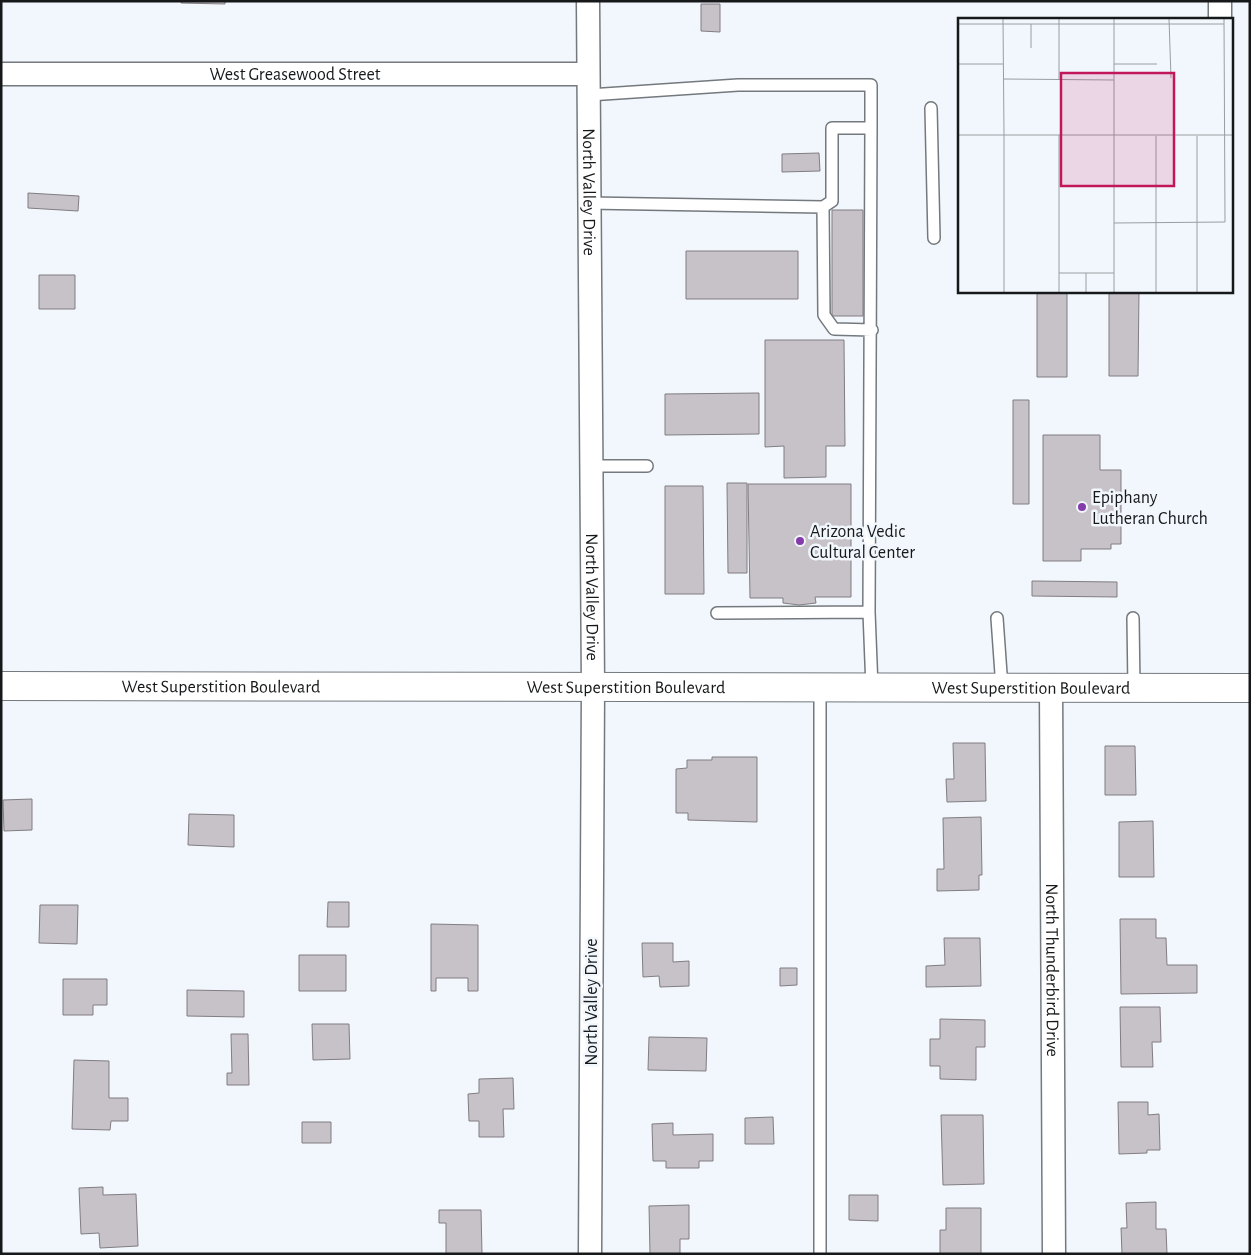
<svg xmlns="http://www.w3.org/2000/svg" width="1251" height="1255" font-family="'Alegreya Sans',sans-serif">
	<rect width="100%" height="100%" fill="#f1f7fc"/>
	<path fill="#c6c2c8" stroke="#817d82" d="M 181,1 L 225,1 L 225,4 L 181,3 Z
		M 701,4 L 720,4 L 720,32 L 701,31 Z
		M 819,153 L 820,171 L 782,172 L 782,154 Z
		M 28,193 L 79,196 L 78,211 L 28,208 Z
		M 832,210 L 863,210 L 863,316 L 832,316 Z
		M 686,251 L 798,251 L 798,299 L 686,299 Z
		M 39,275 L 75,275 L 75,309 L 39,309 Z
		M 1037,291 L 1067,291 L 1067,377 L 1037,377 Z
		M 1109,291 L 1139,291 L 1138,376 L 1109,376 Z
		M 765,340 L 844,340 L 845,446 L 826,446 L 826,477 L 784,478 L 784,446 L 765,447 Z
		M 759,393 L 759,434 L 665,435 L 665,394 Z
		M 1013,400 L 1029,400 L 1029,504 L 1013,504 Z
		M 1043,435 L 1100,435 L 1100,470 L 1121,470 L 1121,544 L 1111,544 L 1111,549 L 1081,549 L 1081,561 L 1043,561 Z
		M 727,483 L 747,483 L 747,573 L 728,573 Z
		M 748,484 L 851,484 L 851,597 L 815,597 L 816,603 L 799,605 L 783,603 L 783,598 L 750,598 Z
		M 665,486 L 703,486 L 704,594 L 665,594 Z
		M 1032,581 L 1117,582 L 1117,597 L 1032,596 Z
		M 953,743 L 985,743 L 986,801 L 947,802 L 946,779 L 954,779 Z
		M 1105,746 L 1135,746 L 1136,795 L 1105,795 Z
		M 712,757 L 757,757 L 757,822 L 688,820 L 688,813 L 676,813 L 676,769 L 687,768 L 687,760 L 712,760 Z
		M 32,799 L 32,830 L 4,831 L 3,800 Z
		M 189,814 L 234,815 L 234,847 L 188,845 Z
		M 981,817 L 982,875 L 979,875 L 979,890 L 937,891 L 937,869 L 944,869 L 943,818 Z
		M 1153,821 L 1154,877 L 1119,877 L 1119,822 Z
		M 328,902 L 349,902 L 349,927 L 327,927 Z
		M 40,905 L 78,905 L 77,944 L 39,943 Z
		M 1120,919 L 1156,919 L 1156,938 L 1166,938 L 1167,965 L 1197,965 L 1197,993 L 1121,994 Z
		M 431,924 L 478,925 L 478,991 L 468,991 L 468,978 L 436,978 L 436,991 L 431,991 Z
		M 944,938 L 980,938 L 981,986 L 926,987 L 926,966 L 945,965 Z
		M 642,943 L 673,943 L 673,962 L 689,961 L 689,986 L 660,987 L 659,976 L 643,977 Z
		M 299,955 L 346,955 L 346,991 L 299,991 Z
		M 780,968 L 797,968 L 797,985 L 780,986 Z
		M 63,979 L 107,979 L 107,1005 L 93,1005 L 93,1015 L 63,1015 Z
		M 187,990 L 244,991 L 244,1017 L 187,1016 Z
		M 1120,1007 L 1160,1007 L 1161,1042 L 1152,1042 L 1153,1067 L 1121,1067 Z
		M 940,1019 L 985,1020 L 985,1047 L 976,1047 L 976,1080 L 940,1079 L 940,1066 L 930,1066 L 930,1039 L 940,1039 Z
		M 312,1024 L 349,1024 L 350,1059 L 313,1060 Z
		M 231,1034 L 248,1034 L 249,1085 L 227,1085 L 227,1073 L 232,1073 Z
		M 649,1037 L 707,1038 L 706,1071 L 648,1070 Z
		M 74,1060 L 109,1061 L 109,1098 L 128,1098 L 128,1121 L 111,1121 L 110,1130 L 72,1129 Z
		M 513,1078 L 514,1109 L 503,1109 L 504,1137 L 479,1137 L 479,1121 L 469,1121 L 468,1094 L 479,1093 L 479,1079 Z
		M 1118,1102 L 1148,1102 L 1148,1115 L 1159,1114 L 1160,1150 L 1147,1150 L 1147,1153 L 1119,1154 Z
		M 941,1115 L 983,1115 L 984,1184 L 943,1185 Z
		M 773,1117 L 774,1144 L 745,1144 L 745,1118 Z
		M 302,1122 L 331,1122 L 331,1143 L 302,1143 Z
		M 673,1123 L 673,1135 L 713,1134 L 713,1161 L 699,1161 L 699,1168 L 666,1168 L 666,1161 L 653,1161 L 652,1124 Z
		M 103,1187 L 103,1195 L 136,1194 L 138,1246 L 100,1248 L 99,1233 L 81,1234 L 79,1188 Z
		M 849,1195 L 878,1195 L 878,1221 L 849,1220 Z
		M 1156,1202 L 1156,1229 L 1166,1229 L 1167,1254 L 1122,1254 L 1121,1228 L 1127,1228 L 1126,1203 Z
		M 689,1205 L 689,1239 L 680,1239 L 680,1254 L 650,1254 L 649,1206 Z
		M 946,1208 L 981,1208 L 981,1254 L 940,1254 L 940,1230 L 946,1230 Z
		M 439,1210 L 481,1210 L 482,1254 L 446,1254 L 446,1223 L 439,1223 Z"/>
	<g fill="none" stroke-linecap="round" stroke-linejoin="round">
		<g stroke="#74797e" stroke-width="14">
			<path id="service" d="M 589,95 L 738,85 L 871,85 L 871,128
				M 931,108 L 934,238
				M 589,203 L 823,207
				M 591,466 L 647,466
				M 869,612 L 871,128 L 832,128 L 832,201 L 823,207 L 824,315 L 834,329 L 872,330
				M 717,613 L 869,612 L 872,688
				M 997,618 L 1002,688
				M 1133,618 L 1134,688
				M 820,1254 L 820,688"/>
		</g>
		<g stroke="#74797e" stroke-width="25">
			<g id="minor">
				<path id="s1" d="M 588,1 L 593,687 L 590,1254"/>
				<path d="M 1220,1 L 1220,19"/>
				<path id="s2" d="M 1,74 L 588,74"/>
				<path id="s3" d="M 1051,688 L 1054,1254"/>
			</g>
		</g>
		<g stroke="#74797e" stroke-width="30">
			<g id="secondary">
				<path id="s4" d="M 1,686 L 1250,688"/>
			</g>
		</g>
		<use href="#service" stroke="#fff" stroke-width="11"/>
		<use href="#minor" stroke="#fff" stroke-width="22"/>
		<use href="#secondary" stroke="#fff" stroke-width="28"/>
	</g>
	<g fill="#863bad" stroke="#f1f7fc" stroke-width="2">
		<circle cx="1082" cy="507" r="5"/>
		<circle cx="800" cy="541" r="5"/>
	</g>
	<g text-anchor="middle" stroke-width="5" stroke-linejoin="round" paint-order="stroke">
		<g font-size="18" fill="#16181a" stroke="#f1f7fc">
			<text dy="6" stroke="none"><textPath href="#s2" startOffset="294">West Greasewood Street</textPath></text>
			<text dy="6" stroke="none"><textPath href="#s1" startOffset="191">North Valley Drive</textPath></text>
			<text dy="6" stroke="none"><textPath href="#s1" startOffset="596">North Valley Drive</textPath></text>
			<text dy="6" stroke="none"><textPath href="#s4" startOffset="220">West Superstition Boulevard</textPath></text>
			<text dy="6" stroke="none"><textPath href="#s4" startOffset="625">West Superstition Boulevard</textPath></text>
			<text dy="6" stroke="none"><textPath href="#s4" startOffset="1030">West Superstition Boulevard</textPath></text>
			<text dy="6" stroke="none"><textPath href="#s3" startOffset="282">North Thunderbird Drive</textPath></text>
			<text transform="translate(591 1002) rotate(-90)" y="6">North Valley Drive</text>
		</g>
		<g font-size="18" fill="#16181a" stroke="#f1f7fc" text-anchor="start">
			<text x="1092" y="503">Epiphany<tspan x="1092" dy="21">Lutheran Church</tspan></text>
			<text x="810" y="537">Arizona Vedic<tspan x="810" dy="21">Cultural Center</tspan></text>
		</g>
	</g>
	<g transform="translate(958 18)">
		<rect width="275" height="275" fill="#f1f7fc"/>
		<path fill="none" stroke="#999ea2" stroke-width="1" d="M 45,1 L 46,117M 101,1 L 101,62M 211,1 L 213,60M 0,6 L 266,6M 73,6 L 73,30M 0,46 L 45,46M 156,46 L 199,46M 45,61 L 156,62M 0,117 L 275,117M 46,117 L 46,274M 101,117 L 101,274M 198,118 L 198,274M 239,118 L 239,274M 156,205 L 267,204 L 266,1M 101,255 L 156,255M 128,274 L 128,255M 156,274 L 156,1"/>
		<path fill="#c2185b" fill-opacity="0.15" stroke="#c2185b" stroke-width="2.5" d="M 103,55 L 216,55 L 216,168 L 103,168 Z"/>
		<rect width="275" height="275" fill="none" stroke="#16181a" stroke-width="2.5"/>
	</g>
	<rect width="1251" height="1255" fill="none" stroke="#16181a" stroke-width="5"/>
</svg>
